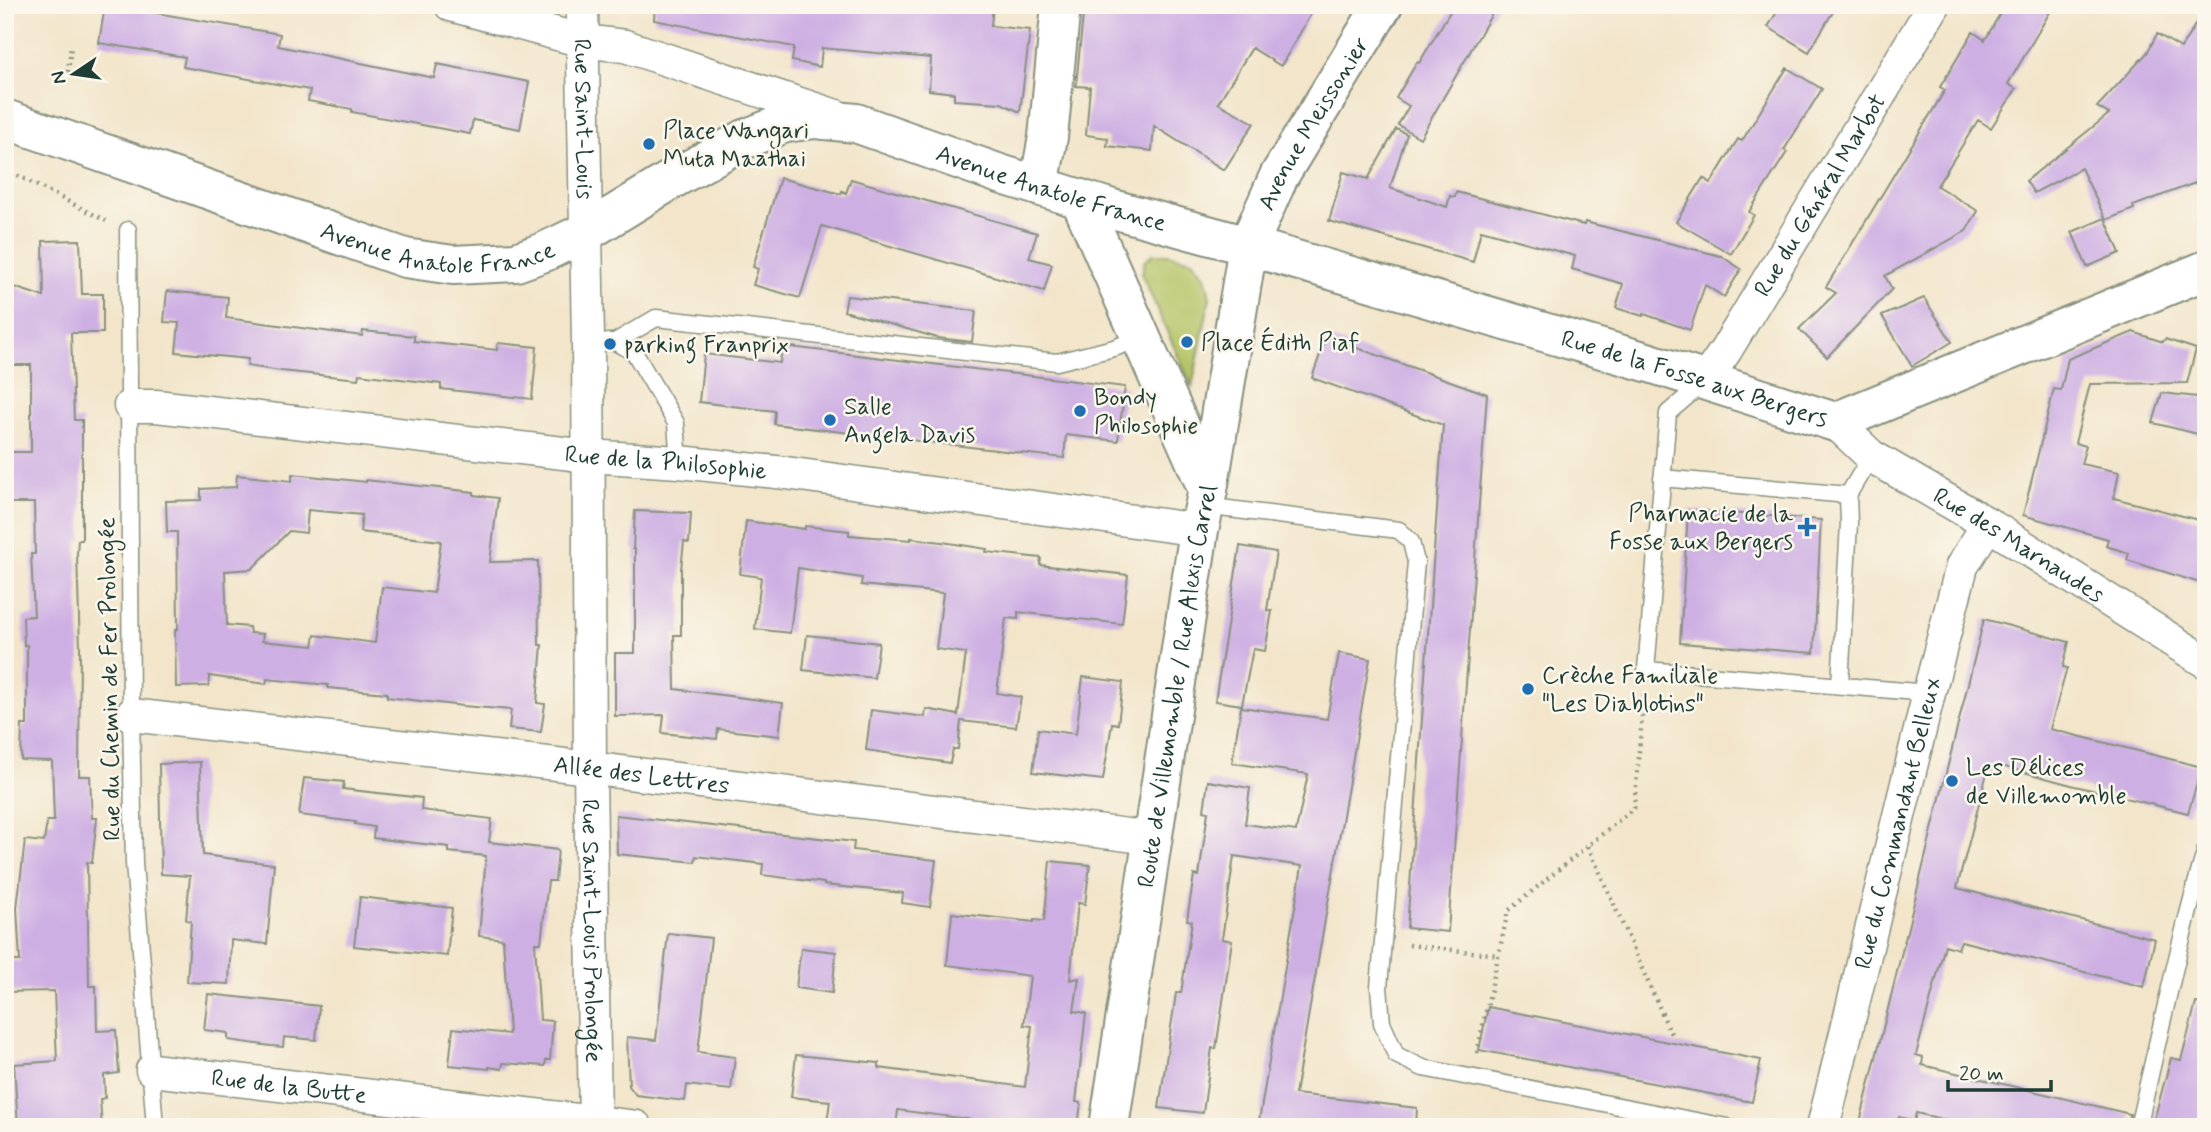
<svg xmlns="http://www.w3.org/2000/svg" width="2211" height="1132" font-family="Mynerve,sans-serif">
	<rect width="100%" height="100%" fill="#fbf7ec"/>
	<filter id="ink" filterUnits="userSpaceOnUse"><feTurbulence type="fractalNoise" baseFrequency=".0143" numOctaves="2"/><feDisplacementMap in="SourceGraphic" scale="14" xChannelSelector="R" yChannelSelector="G"/><feConvolveMatrix kernelMatrix="1 2 1 2 8 2 1 2 1" color-interpolation-filters="sRGB"/></filter>
	<filter id="wash" filterUnits="userSpaceOnUse"><feTurbulence type="fractalNoise" baseFrequency=".00686" numOctaves="4" result="noise"/><feDisplacementMap in="SourceGraphic" scale="28" xChannelSelector="R" yChannelSelector="G"/><feGaussianBlur stdDeviation="1.57" result="paint"/><feColorMatrix in="noise" values="0 0 0 0 0 0 0 0 0 0 0 0 0 0 0 0 0 1.4 0 .05"/><feComposite in="paint" operator="in"/></filter>
	<g filter="url(#wash)">
		<rect width="100%" height="100%" fill="#f2e5ca"/>
		<path fill="#b5c467" stroke="#6a804e" stroke-width="2" d="M 1153,254 L 1168,254 L 1192,260 L 1205,276 L 1210,297 L 1192,387 L 1142,275 L 1144,262 Z"/>
		<g id="blocks">
			<path fill="#cdafe3" fill-rule="evenodd" d="M 105,5 L 151,5 L 150,12 L 280,34 L 278,46 L 434,78 L 437,64 L 529,82 L 520,129 L 473,120 L 470,134 L 352,112 L 352,109 L 308,101 L 310,90 L 183,67 L 185,57 L 99,43 Z
				M 655,5 L 993,5 L 991,26 L 1030,30 L 1020,112 L 1001,103 L 954,100 L 954,93 L 929,90 L 931,58 L 822,48 L 820,67 L 792,61 L 794,47 L 654,20 Z
				M 1084,5 L 1316,5 L 1281,66 L 1252,48 L 1218,103 L 1254,123 L 1224,170 L 1154,126 L 1152,151 L 1107,146 L 1108,138 L 1086,135 L 1090,87 L 1076,86 Z
				M 1454,5 L 1497,5 L 1420,138 L 1398,125 L 1409,106 L 1396,98 L 1417,62 L 1419,63 Z
				M 1781,5 L 1837,5 L 1809,52 L 1768,27 Z
				M 2005,5 L 2054,5 L 2008,84 L 2016,89 L 1991,128 L 1978,120 L 1937,186 L 1978,211 L 1966,231 L 1885,276 L 1892,289 L 1827,357 L 1799,329 L 1836,293 L 1826,287 L 1945,90 L 1940,87 L 1973,32 L 1985,40 Z
				M 2206,7 L 2206,179 L 2133,206 L 2134,209 L 2106,220 L 2081,168 L 2034,193 L 2026,181 L 2109,114 L 2097,107 L 2147,53 L 2157,34 L 2181,48 Z
				M 1787,68 L 1822,89 L 1784,150 L 1787,152 L 1749,212 L 1754,215 L 1731,254 L 1676,222 L 1703,178 L 1711,183 L 1738,139 L 1742,141 Z
				M 1396,129 L 1407,134 L 1390,188 L 1447,207 L 1450,196 L 1455,197 L 1456,192 L 1584,225 L 1585,222 L 1721,256 L 1741,269 L 1724,297 L 1705,285 L 1690,330 L 1644,314 L 1643,316 L 1616,308 L 1623,284 L 1572,269 L 1575,256 L 1481,230 L 1473,262 L 1329,221 L 1343,172 L 1368,179 Z
				M 780,178 L 841,194 L 842,191 L 846,193 L 851,179 L 1037,233 L 1029,258 L 1052,264 L 1044,291 L 822,226 L 800,298 L 753,285 L 758,269 L 753,267 Z
				M 2105,218 L 2120,253 L 2087,267 L 2072,232 Z
				M 80,240 L 82,294 L 103,294 L 103,333 L 71,333 L 74,420 L 82,420 L 82,540 L 78,540 L 77,554 L 80,649 L 79,776 L 90,776 L 92,818 L 97,818 L 92,863 L 87,862 L 89,986 L 96,986 L 97,1031 L 116,1030 L 119,1073 L 104,1075 L 105,1098 L 100,1099 L 102,1127 L 18,1127 L 14,1064 L 57,1061 L 54,991 L 5,992 L 5,961 L 20,961 L 17,908 L 25,840 L 44,842 L 47,821 L 54,821 L 52,761 L 21,760 L 22,725 L 27,725 L 27,645 L 24,645 L 23,617 L 34,616 L 31,554 L 35,554 L 34,503 L 9,503 L 10,452 L 31,452 L 31,365 L 5,365 L 5,284 L 44,297 L 43,241 Z
				M 167,291 L 228,297 L 226,318 L 362,336 L 363,331 L 414,336 L 414,341 L 497,350 L 498,343 L 537,347 L 532,399 L 441,389 L 441,384 L 359,374 L 358,379 L 281,371 L 247,366 L 248,359 L 176,352 L 179,323 L 164,322 Z
				M 847,296 L 976,311 L 972,342 L 938,338 L 844,311 Z
				M 1924,298 L 1952,342 L 1912,366 L 1882,316 Z
				M 2133,332 L 2163,342 L 2165,339 L 2196,349 L 2187,383 L 2090,384 L 2075,443 L 2086,446 L 2081,464 L 2119,472 L 2114,498 L 2206,522 L 2206,585 L 2127,560 L 2129,553 L 2106,546 L 2108,539 L 2023,515 L 2054,389 L 2061,390 L 2068,359 Z
				M 1326,337 L 1487,394 L 1448,932 L 1407,928 L 1443,425 L 1312,378 Z
				M 782,346 L 1125,387 L 1118,441 L 1066,435 L 1064,458 L 774,424 L 775,411 L 699,402 L 704,354 L 780,363 Z
				M 2162,393 L 2206,398 L 2206,436 L 2153,423 Z
				M 292,474 L 366,482 L 366,480 L 474,492 L 474,495 L 498,498 L 490,562 L 538,561 L 539,645 L 542,645 L 537,703 L 545,704 L 541,732 L 509,729 L 511,710 L 463,706 L 387,697 L 387,693 L 328,688 L 328,685 L 267,679 L 266,684 L 209,676 L 209,686 L 176,687 L 175,630 L 178,629 L 177,532 L 167,532 L 166,501 L 201,500 L 201,489 L 236,487 L 237,475 L 292,481 ZM 308,510 L 362,515 L 360,532 L 441,541 L 434,593 L 382,587 L 375,643 L 315,635 L 313,646 L 262,641 L 263,634 L 250,633 L 249,627 L 227,625 L 225,571 L 252,569 L 289,531 L 306,533 Z
				M 1688,510 L 1821,520 L 1814,653 L 1680,643 Z
				M 635,511 L 691,513 L 689,543 L 684,542 L 681,569 L 681,635 L 674,635 L 675,689 L 783,703 L 779,736 L 718,729 L 717,739 L 662,733 L 664,715 L 615,716 L 615,653 L 635,653 L 635,549 L 633,549 Z
				M 746,521 L 805,529 L 805,526 L 849,531 L 849,535 L 911,540 L 911,538 L 949,543 L 987,549 L 986,552 L 1041,558 L 1040,565 L 1128,575 L 1122,624 L 1018,612 L 1018,619 L 1006,618 L 997,693 L 1021,697 L 1016,727 L 961,721 L 958,749 L 953,749 L 950,763 L 866,750 L 871,710 L 925,717 L 926,709 L 958,715 L 966,653 L 936,649 L 943,593 L 861,585 L 862,578 L 798,568 L 790,633 L 755,629 L 761,577 L 740,574 Z
				M 1240,546 L 1276,552 L 1267,610 L 1272,611 L 1265,651 L 1253,649 L 1242,705 L 1215,701 Z
				M 1984,619 L 2069,642 L 2063,667 L 2067,668 L 2050,729 L 2202,767 L 2188,813 L 2075,786 L 2001,766 L 1999,776 L 1987,773 L 1957,888 L 2155,939 L 2144,987 L 1961,941 L 1958,949 L 1945,945 L 1916,1055 L 1923,1057 L 1922,1065 L 2130,1114 L 2128,1127 L 1976,1127 L 1916,1113 L 1914,1121 L 1899,1117 L 1897,1127 L 1880,1127 L 1860,1122 Z
				M 807,635 L 879,643 L 874,678 L 803,670 Z
				M 1339,653 L 1370,659 L 1295,1094 L 1417,1108 L 1416,1127 L 1321,1127 L 1259,1121 L 1302,866 L 1234,856 L 1222,939 L 1232,941 L 1216,1049 L 1212,1048 L 1203,1113 L 1159,1108 L 1176,993 L 1181,993 L 1192,921 L 1187,920 L 1194,875 L 1199,876 L 1208,812 L 1204,811 L 1208,781 L 1250,788 L 1245,824 L 1296,831 L 1308,774 L 1232,763 L 1241,707 L 1327,719 Z
				M 1083,677 L 1123,682 L 1118,724 L 1112,723 L 1103,780 L 1033,772 L 1038,729 L 1076,734 Z
				M 200,762 L 203,855 L 274,864 L 267,944 L 231,940 L 229,984 L 187,982 L 191,921 L 186,920 L 190,876 L 161,874 L 159,764 Z
				M 304,778 L 344,782 L 343,789 L 422,798 L 421,810 L 492,819 L 489,842 L 558,850 L 555,881 L 548,881 L 541,943 L 535,943 L 540,1020 L 553,1021 L 550,1060 L 546,1060 L 545,1066 L 503,1063 L 502,1069 L 489,1067 L 489,1069 L 449,1065 L 453,1028 L 509,1034 L 503,939 L 479,936 L 486,856 L 449,852 L 449,847 L 373,838 L 374,827 L 355,824 L 356,822 L 299,815 Z
				M 616,815 L 854,842 L 853,850 L 936,860 L 930,907 L 902,903 L 903,893 L 824,885 L 824,883 L 762,875 L 763,864 L 696,856 L 695,862 L 617,854 Z
				M 1050,861 L 1090,865 L 1085,904 L 1078,903 L 1070,980 L 1079,978 L 1074,1011 L 1086,1013 L 1076,1102 L 1081,1103 L 1078,1127 L 1029,1127 L 898,1110 L 896,1127 L 853,1127 L 827,1123 L 830,1101 L 791,1097 L 796,1055 L 879,1063 L 879,1068 L 1025,1087 L 1032,1026 L 1024,1025 L 1030,976 L 947,965 L 952,913 L 1034,922 L 1034,920 L 1044,921 Z
				M 360,897 L 452,908 L 447,956 L 354,946 Z
				M 668,933 L 711,938 L 698,1052 L 735,1057 L 731,1090 L 687,1085 L 685,1101 L 636,1095 L 629,1086 L 627,1037 L 656,1040 Z
				M 801,948 L 836,952 L 832,993 L 796,988 Z
				M 208,994 L 319,1006 L 316,1040 L 284,1037 L 283,1047 L 271,1046 L 228,1040 L 228,1033 L 204,1030 Z
				M 2196,1003 L 2206,1004 L 2206,1127 L 2152,1127 L 2171,1058 L 2181,1060 Z
				M 1488,1007 L 1761,1060 L 1752,1102 L 1479,1050 Z"/>
		</g>
	</g>
	<g filter="url(#ink)">
		<use href="#blocks" fill-opacity="0" stroke="#88917f" stroke-width="2"/>
		<g fill="none" stroke-linecap="round" stroke-linejoin="round">
			<g stroke="#88917f" stroke-width="19">
				<path id="service" d="M 128,230 L 131,715 L 134,863 L 155,1127
					M 608,342 L 615,342 L 634,352 L 676,423 L 679,462
					M 615,342 L 656,318 L 1057,362 L 1114,348 L 1141,338
					M 1704,382 L 1668,413 L 1646,670 L 1929,693
					M 1662,478 L 1848,495 L 1849,523 L 1840,685
					M 1848,495 L 1871,456
					M 1204,506 L 1399,530 L 1411,542 L 1416,562 L 1379,987 L 1382,1023 L 1396,1055 L 1423,1068 L 1727,1127
					M 2138,1127 C 2160,1034 2179,940 2206,849"/>
			</g>
			<g stroke="#88917f" stroke-width="35">
				<g id="minor">
					<path d="M 451,5 L 583,41 L 625,46 L 836,116"/>
					<path id="s1" d="M 582,5 L 588,341 L 590,769 L 595,1127"/>
					<path id="s2" d="M 1704,382 L 1726,350 L 1934,5"/>
					<path id="s3" d="M 130,406 L 156,406 L 589,456 L 679,462 L 786,473 L 1199,530"/>
					<path id="s4" d="M 1835,422 L 1871,456 L 1988,524 L 2206,662"/>
					<path id="s5" d="M 131,715 L 556,764 L 1152,838"/>
					<path id="s6" d="M 152,1070 L 636,1127"/>
					<path id="s7" d="M 1823,1127 L 1929,693 L 1962,566 L 1988,524"/>
				</g>
			</g>
			<g stroke="#88917f" stroke-width="42">
				<g id="tertiary">
					<path id="s8" d="M 5,119 L 405,258 L 453,265 L 516,262 L 544,252 L 586,232 L 671,180 L 745,139 L 785,123 L 815,119 L 856,123 L 1000,174 L 1109,208 L 1248,246 L 1650,363 L 1835,422 L 2206,270"/>
					<path d="M 1039,186 L 1048,137 L 1061,5"/>
					<path d="M 1080,199 L 1208,490"/>
					<path id="s9" d="M 1109,1127 L 1199,530 L 1208,490 L 1248,246 L 1279,176 L 1383,5"/>
				</g>
			</g>
			<path stroke="#88917f" stroke-width="4.5" stroke-dasharray="2 5" stroke-linecap="butt" d="M 68,72 L 71,46
				M 5,169 L 106,221
				M 1588,846 L 1671,1034
				M 1409,945 L 1498,955
				M 1477,1053 L 1508,911 L 1634,808 L 1644,695"/>
			<use href="#service" stroke="#fff" stroke-width="16"/>
			<use href="#minor" stroke="#fff" stroke-width="32"/>
			<use href="#tertiary" stroke="#fff" stroke-width="38"/>
		</g>
	</g>
	<g fill="#1f6fb2" stroke="#fbf7ec" stroke-width="2.5">
		<circle cx="649" cy="144" r="7"/>
		<circle cx="1187" cy="342" r="7"/>
		<circle cx="610" cy="344" r="7"/>
		<circle cx="1080" cy="411" r="7"/>
		<circle cx="830" cy="420" r="7"/>
		<path d="M1803.5 516.5h7v7h7v7h-7v7h-7v-7h-7v-7h7z"/>
		<circle cx="1528" cy="689" r="7"/>
		<circle cx="1952" cy="781" r="7"/>
	</g>
	<g text-anchor="middle" stroke-width="5" stroke-linejoin="round" paint-order="stroke">
		<g font-size="24" fill="#1f3d34" stroke="#fbf7ec">
			<text dy="8" stroke="none"><textPath href="#s1" startOffset="114">Rue Saint-Louis</textPath></text>
			<text dy="8" stroke="none"><textPath href="#s9" startOffset="1031">Avenue Meissonier</textPath></text>
			<text dy="8" stroke="none"><textPath href="#s8" startOffset="1116">Avenue Anatole France</textPath></text>
			<text dy="8" stroke="none"><textPath href="#s2" startOffset="220">Rue du Général Marbot</textPath></text>
			<text dy="8" stroke="none"><textPath href="#s8" startOffset="455">Avenue Anatole France</textPath></text>
			<text dy="8" stroke="none"><textPath href="#s8" startOffset="1787">Rue de la Fosse aux Bergers</textPath></text>
			<text dy="8" stroke="none"><textPath href="#s3" startOffset="539">Rue de la Philosophie</textPath></text>
			<text dy="8" stroke="none"><textPath href="#s4" startOffset="222">Rue des Marnaudes</textPath></text>
			<text transform="translate(109 679) rotate(-91)" y="8">Rue du Chemin de Fer Prolongée</text>
			<text dy="8" stroke="none"><textPath href="#s9" startOffset="446">Route de Villemomble / Rue Alexis Carrel</textPath></text>
			<text dy="8" stroke="none"><textPath href="#s5" startOffset="514">Allée des Lettres</textPath></text>
			<text dy="8" stroke="none"><textPath href="#s7" startOffset="313">Rue du Commandant Belleux</textPath></text>
			<text dy="8" stroke="none"><textPath href="#s1" startOffset="926">Rue Saint-Louis Prolongée</textPath></text>
			<text dy="8" stroke="none"><textPath href="#s6" startOffset="138">Rue de la Butte</textPath></text>
		</g>
		<g font-size="24" fill="#1f3d34" stroke="#fbf7ec" text-anchor="start">
			<text x="663" y="138">Place Wangari<tspan x="663" dy="28">Muta Maathai</tspan></text>
			<text x="1201" y="350">Place Édith Piaf</text>
			<text x="624" y="352">parking Franprix</text>
			<text x="1094" y="405">Bondy<tspan x="1094" dy="28">Philosophie</tspan></text>
			<text x="844" y="414">Salle<tspan x="844" dy="28">Angela Davis</tspan></text>
			<text x="1793" y="521" text-anchor="end">Pharmacie de la<tspan x="1793" dy="28">Fosse aux Bergers</tspan></text>
			<text x="1542" y="683">Crèche Familiale<tspan x="1542" dy="28">"Les Diablotins"</tspan></text>
			<text x="1966" y="775">Les Délices<tspan x="1966" dy="28">de Villemomble</tspan></text>
		</g>
	</g>
	<rect width="2211" height="1132" fill="none" stroke="#fbf7ec" stroke-width="28"/>
	<g transform="translate(74 74) rotate(257)" stroke="#fbf7ec" stroke-width="5" paint-order="stroke">
	<path d="M0-5L12 26L0 18L-12 26Z" fill="#1f3d34"/>
	<text y="-10" font-size="19" font-weight="bold" text-anchor="middle" fill="#1f3d34">N</text>
	</g>
	<path d="M1948 1080v10h103v-10" fill="none" stroke="#1f3d34" stroke-width="3.5"/>
	<text x="1959" y="1080" font-size="21" fill="#1f3d34" stroke="#fbf7ec" stroke-width="5" paint-order="stroke">20 m</text>
</svg>
